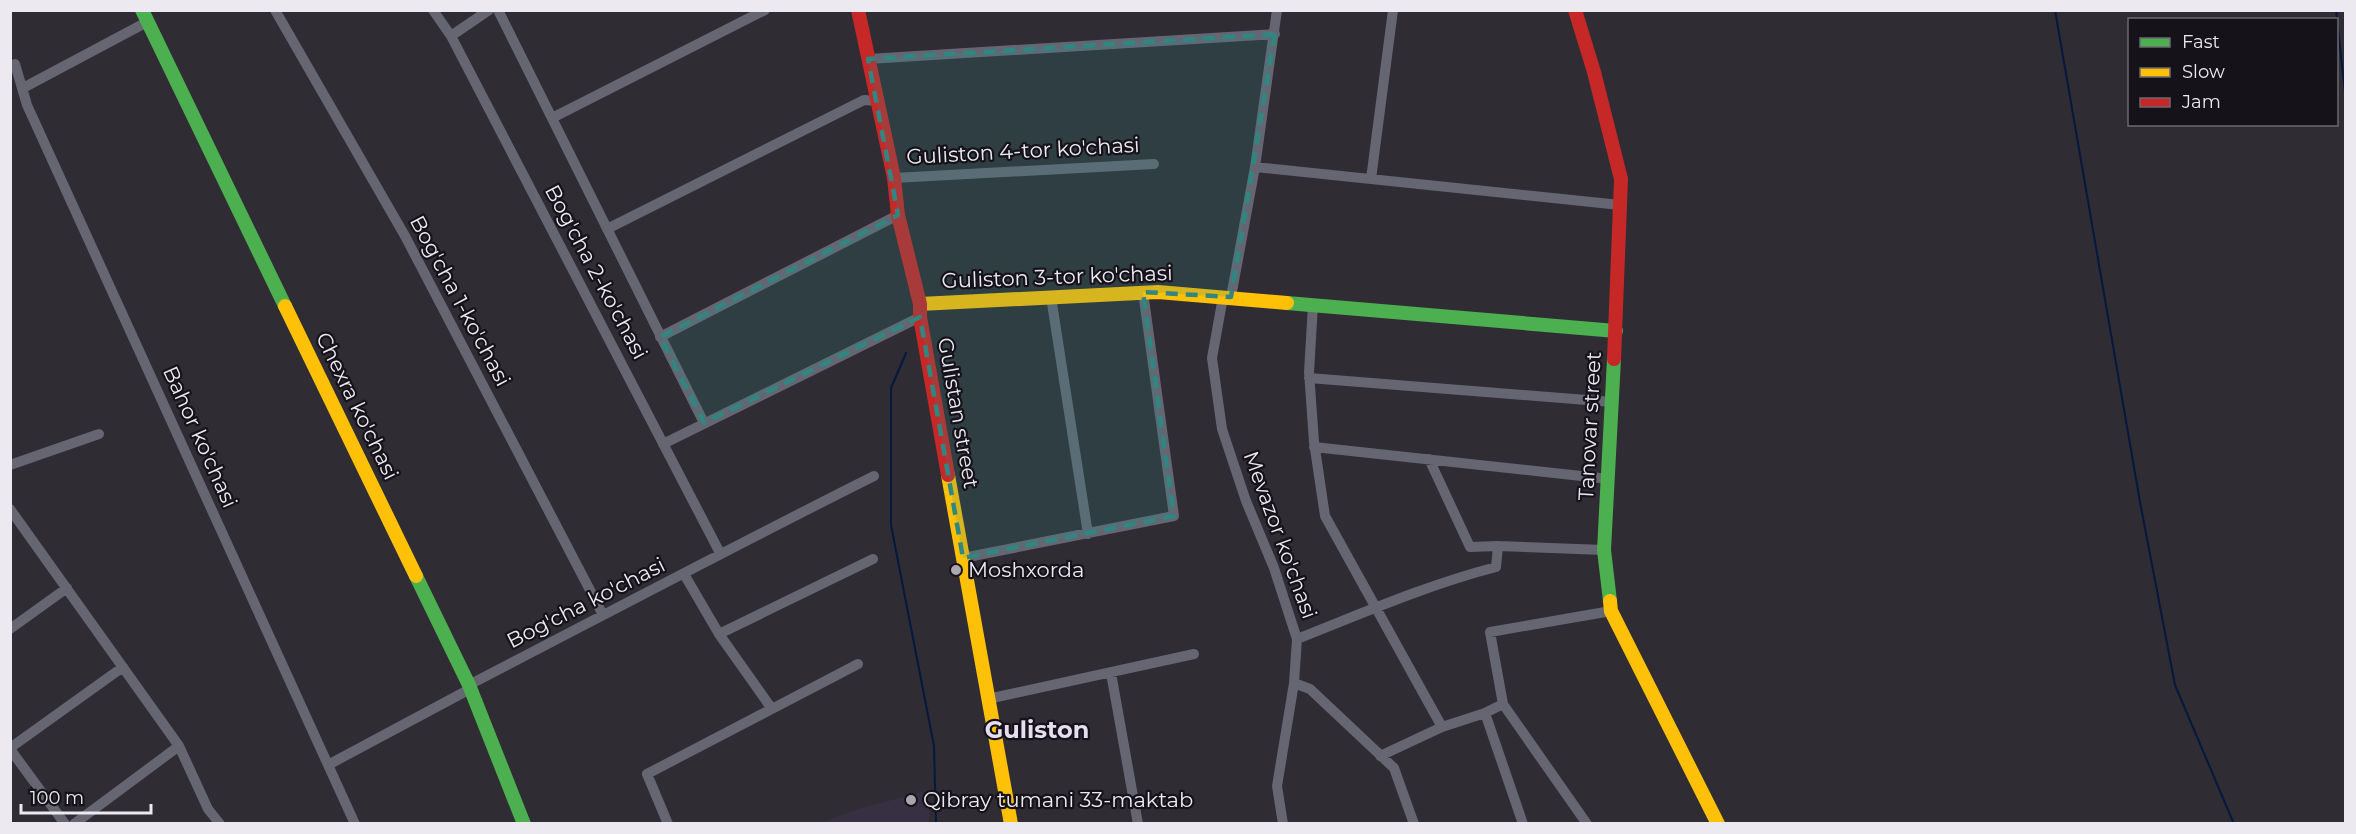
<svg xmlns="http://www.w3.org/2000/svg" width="2356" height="834" font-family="Montserrat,sans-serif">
	<rect width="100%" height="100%" fill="#2f2c33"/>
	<path fill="#373042" d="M 929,790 L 929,823 L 821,823 L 858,809 Z"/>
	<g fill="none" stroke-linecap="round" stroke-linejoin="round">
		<path stroke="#04193d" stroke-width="2" d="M 2055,10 L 2140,502 L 2175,685 L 2234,824
			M 2336,10 L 2346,102
			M 906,353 L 891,388 L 891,525 L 934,746 L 936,824"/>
		<path stroke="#656672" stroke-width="10" d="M 275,10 L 405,236 L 603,615
			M 433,10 L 451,36 L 720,553
			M 498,10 L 704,423
			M 451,36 L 489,10
			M 868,59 L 1275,34
			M 10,67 L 15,64 L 27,105 L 355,824
			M 23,88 L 147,22
			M 552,118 L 765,10
			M 1255,167 L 1620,205
			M 894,178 L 1154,164
			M 1371,179 L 1393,10
			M 607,229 L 864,100 L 877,101
			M 1051,297 L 1088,534
			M 1223,297 L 1212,358 L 1222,429 L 1246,501 L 1274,568 L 1297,639 L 1294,683 L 1277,786 L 1283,824
			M 1231,297 L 1255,167 L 1277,10
			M 1313,305 L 1309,372 L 1314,442 L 1325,516 L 1442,727
			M 660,337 L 898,215
			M 1309,378 L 1612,402
			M 663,444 L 920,317
			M 1314,447 L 1609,479
			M 1429,459 L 1470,547 L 1498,546 L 1604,550
			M 10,465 L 99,434
			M 10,509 L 179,746 L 208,809 L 220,824
			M 963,558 L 1174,516 L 1143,292
			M 684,574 L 719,634 L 772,709
			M 10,629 L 67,588
			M 719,634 L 873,559
			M 1297,639 C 1363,613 1427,585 1496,567 L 1498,546
			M 1111,673 L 1138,824
			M 1294,683 L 1310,689 L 1394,768 L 1414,824
			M 469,685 C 604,615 738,544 874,476
			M 988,699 L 1194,654
			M 1485,713 L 1523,824
			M 10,748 L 123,667
			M 10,749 L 65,824
			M 1380,756 L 1442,727 L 1485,713 L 1503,704
			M 328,765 L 470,689
			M 74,824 L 179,746
			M 668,824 L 647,774 L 858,664
			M 1587,824 L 1503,704 L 1490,632 L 1611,611"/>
		<path stroke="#4caf50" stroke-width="14" d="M 142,10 L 285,306
			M 1287,303 L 1616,331
			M 416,576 L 469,685 L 524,824
			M 1610,601 L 1604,550 L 1614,359"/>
		<path stroke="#ffc107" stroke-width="14" d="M 920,304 L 1158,292 L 1287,303
			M 285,306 L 416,576
			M 948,475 L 1011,824
			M 1610,601 L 1611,611 L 1718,824"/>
		<path stroke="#c62828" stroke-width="14" d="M 858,10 L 894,178 L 898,215 L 920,304 L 920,317 L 948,475
			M 1575,10 L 1594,72 L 1621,179 L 1614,359"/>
	</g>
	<path fill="#308782" fill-opacity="0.2" stroke="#308782" stroke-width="4.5" stroke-dasharray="12 8" stroke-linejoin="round" d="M 1275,34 L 1231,297 L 1143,292 L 1174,516 L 963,558 L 920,317 L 704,423 L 660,337 L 898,215 L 868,59 Z"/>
	<g fill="#aaa7ae" stroke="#151319" stroke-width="2">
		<circle cx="956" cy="570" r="6"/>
		<circle cx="911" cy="800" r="6"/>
	</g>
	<g text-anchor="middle" stroke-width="4.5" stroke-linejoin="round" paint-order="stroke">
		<g font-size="21" fill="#ece9f1" stroke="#151319">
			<text transform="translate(1023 151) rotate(-3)" y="7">Guliston 4-tor ko'chasi</text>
			<text transform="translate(596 272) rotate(62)" y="7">Bog'cha 2-ko'chasi</text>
			<text transform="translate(1057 277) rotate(-2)" y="7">Guliston 3-tor ko'chasi</text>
			<text transform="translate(460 301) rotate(62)" y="7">Bog'cha 1-ko'chasi</text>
			<text transform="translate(357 406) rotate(64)" y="7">Chexra ko'chasi</text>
			<text transform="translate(958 413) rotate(80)" y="7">Gulistan street</text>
			<text transform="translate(1590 426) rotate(-87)" y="7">Tanovar street</text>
			<text transform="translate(200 437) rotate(66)" y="7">Bahor ko'chasi</text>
			<text transform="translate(1280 535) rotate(70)" y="7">Mevazor ko'chasi</text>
			<text transform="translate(586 603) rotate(-27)" y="7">Bog'cha ko'chasi</text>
		</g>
		<g font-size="21" fill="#ece9f1" stroke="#151319" text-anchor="start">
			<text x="968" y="577">Moshxorda</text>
			<text x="923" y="807">Qibray tumani 33-maktab</text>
		</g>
		<g font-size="24" font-weight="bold" fill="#e4def0" stroke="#151319">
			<text x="1037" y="738">Guliston</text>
		</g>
	</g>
	<rect width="2356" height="834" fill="none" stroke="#ece9f1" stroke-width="24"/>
	<rect x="2128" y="18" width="210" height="108" fill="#151319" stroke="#6b696f" stroke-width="1.5"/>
	<rect x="2140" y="38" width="30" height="9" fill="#4caf50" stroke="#6b696f" stroke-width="1.5"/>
	<text x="2182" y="48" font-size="18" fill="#ece9f1">Fast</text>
	<rect x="2140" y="68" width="30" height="9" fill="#ffc107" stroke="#6b696f" stroke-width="1.5"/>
	<text x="2182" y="78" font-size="18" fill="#ece9f1">Slow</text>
	<rect x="2140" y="98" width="30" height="9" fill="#c62828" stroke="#6b696f" stroke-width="1.5"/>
	<text x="2182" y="108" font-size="18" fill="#ece9f1">Jam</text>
	<path d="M21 804v9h130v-9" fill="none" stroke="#ece9f1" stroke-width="3"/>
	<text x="30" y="804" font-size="18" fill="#ece9f1" stroke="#151319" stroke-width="4.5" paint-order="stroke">100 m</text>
</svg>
